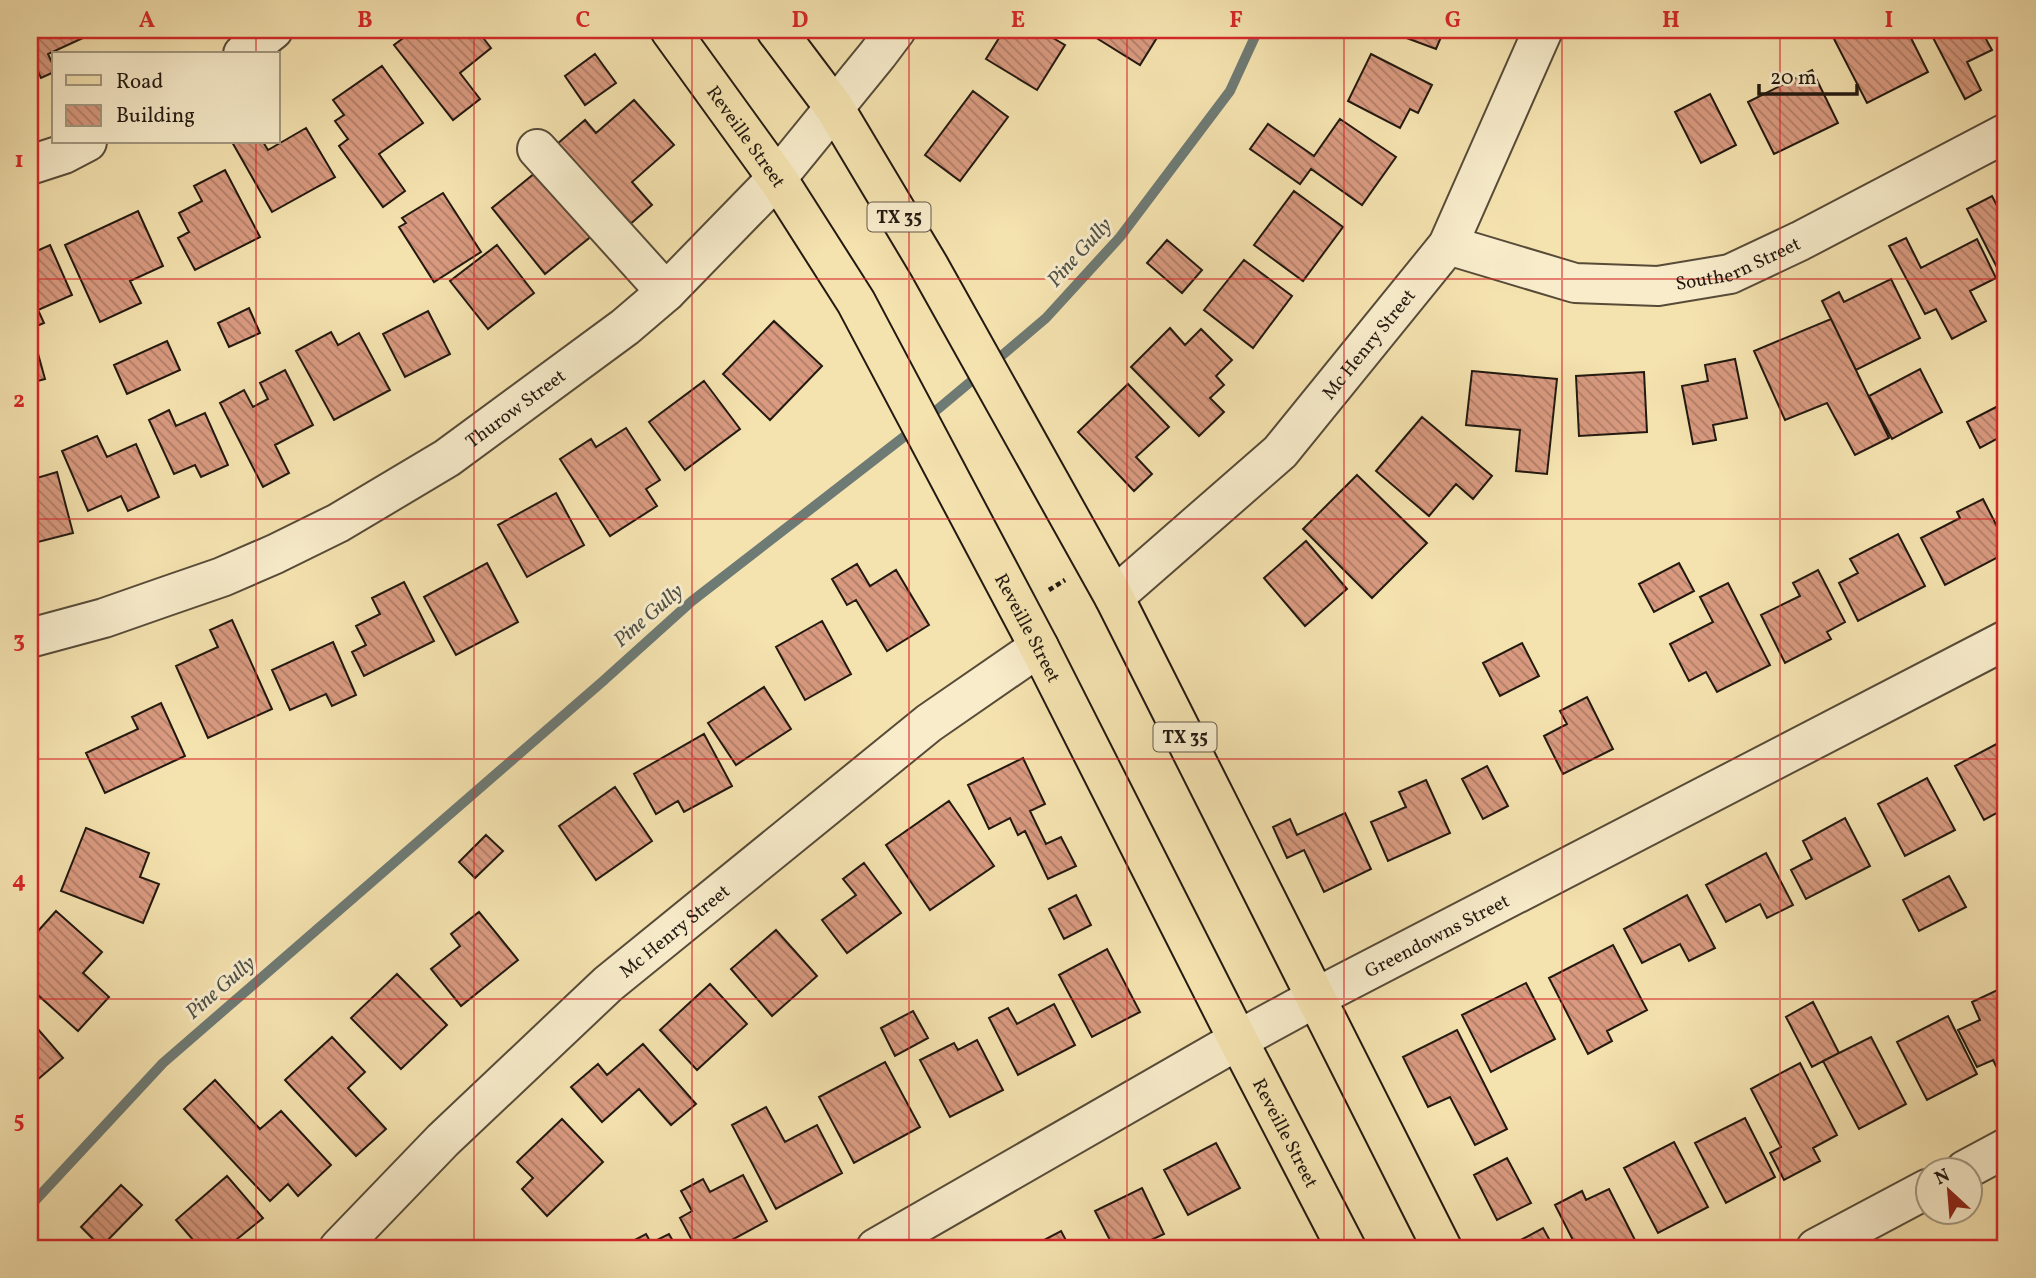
<svg xmlns="http://www.w3.org/2000/svg" width="2036" height="1278" font-family="Vollkorn,serif">
	<defs>
		<pattern id="building-back-hatch" width="6" height="6" patternUnits="userSpaceOnUse" patternTransform="scale(1.75)"><rect width="6" height="6" fill="#d99a80"/><path d="M-1 5l2 2M0 0l6 6M5-1l2 2" fill="none" stroke="#b07d67"/></pattern>
	</defs>
	<rect width="100%" height="100%" fill="#f4e2af"/>
	<filter id="stains"><feTurbulence type="fractalNoise" baseFrequency=".00286" numOctaves="4"/><feColorMatrix values="0 0 0 0 .2 0 0 0 0 .09 0 0 0 0 .02 0 0 0 .5 -.17"/></filter>
	<radialGradient id="worn" r=".72"><stop offset=".6" stop-color="#630" stop-opacity="0"/><stop offset="1" stop-color="#630" stop-opacity=".3"/></radialGradient>
	<g fill="none" stroke-linecap="round" stroke-linejoin="round">
		<path stroke="#6e7a74" stroke-width="10" d="M 993,363 L 1046,318 L 1120,237 L 1230,91 L 1258,30
			M 926,419 L 981,373
			M 30,1206 L 163,1063 L 602,682 L 692,601 L 914,429"/>
	</g>
	<path fill="url(#building-back-hatch)" stroke="#231910" stroke-width="2" d="M 30,30 L 98,30 L 98,31 L 48,54 L 54,67 L 54,72 L 41,78 L 30,54 Z
		M 414,30 L 477,30 L 491,48 L 460,73 L 480,99 L 453,120 L 394,45 Z
		M 1004,30 L 1039,30 L 1065,45 L 1037,90 L 986,59 Z
		M 1104,30 L 1148,30 L 1158,36 L 1140,65 L 1098,39 Z
		M 1385,30 L 1444,30 L 1436,49 Z
		M 1852,30 L 1907,30 L 1928,72 L 1867,103 L 1834,39 Z
		M 1929,30 L 1981,30 L 1992,50 L 1967,62 L 1981,90 L 1965,99 Z
		M 595,54 L 616,83 L 585,105 L 565,76 Z
		M 1371,54 L 1432,85 L 1418,113 L 1410,109 L 1400,128 L 1348,101 Z
		M 382,66 L 423,123 L 379,154 L 405,191 L 383,207 L 339,146 L 348,139 L 335,121 L 344,115 L 333,100 Z
		M 1812,70 L 1838,123 L 1774,154 L 1748,102 Z
		M 973,91 L 1008,117 L 960,181 L 925,155 Z
		M 1710,94 L 1736,145 L 1701,163 L 1675,112 Z
		M 634,100 L 674,145 L 632,182 L 652,205 L 628,226 L 557,144 L 585,120 L 596,133 Z
		M 1340,119 L 1396,157 L 1362,205 L 1311,169 L 1300,184 L 1250,149 L 1268,124 L 1314,156 Z
		M 306,128 L 335,177 L 272,212 L 232,142 L 263,142 L 268,150 Z
		M 546,164 L 599,230 L 545,274 L 492,208 Z
		M 225,170 L 260,237 L 195,270 L 178,238 L 189,232 L 179,213 L 202,201 L 194,186 Z
		M 1294,191 L 1343,227 L 1303,281 L 1254,245 Z
		M 443,193 L 481,252 L 434,282 L 399,227 L 406,223 L 402,218 Z
		M 1992,196 L 2006,223 L 2006,285 L 1967,209 Z
		M 138,211 L 163,266 L 130,281 L 141,303 L 100,322 L 65,245 Z
		M 1906,238 L 1921,268 L 1977,239 L 1996,278 L 1970,291 L 1986,321 L 1952,339 L 1936,309 L 1925,314 L 1889,246 Z
		M 1167,240 L 1202,270 L 1182,293 L 1147,263 Z
		M 50,245 L 72,295 L 38,310 L 44,323 L 30,329 L 30,254 Z
		M 497,245 L 534,293 L 488,329 L 450,281 Z
		M 1244,260 L 1292,296 L 1253,348 L 1204,310 Z
		M 1891,279 L 1920,338 L 1856,370 L 1822,301 L 1839,292 L 1844,302 Z
		M 249,308 L 260,333 L 229,347 L 218,323 Z
		M 428,311 L 450,354 L 405,377 L 383,334 Z
		M 1831,319 L 1889,438 L 1855,455 L 1827,403 L 1785,420 L 1754,351 Z
		M 774,321 L 822,366 L 770,420 L 723,374 Z
		M 1170,328 L 1185,345 L 1201,329 L 1232,360 L 1216,376 L 1224,385 L 1210,398 L 1224,412 L 1199,436 L 1131,367 Z
		M 331,332 L 338,345 L 359,333 L 390,390 L 334,420 L 296,351 Z
		M 167,341 L 180,370 L 127,394 L 114,365 Z
		M 37,350 L 45,379 L 30,383 L 30,352 Z
		M 1735,359 L 1747,418 L 1713,425 L 1716,440 L 1693,444 L 1682,386 L 1708,381 L 1705,365 Z
		M 1920,369 L 1942,412 L 1892,439 L 1869,396 Z
		M 285,370 L 313,425 L 275,445 L 289,473 L 263,487 L 220,403 L 244,390 L 253,407 L 268,399 L 260,383 Z
		M 1472,371 L 1557,379 L 1547,474 L 1516,471 L 1520,430 L 1466,425 Z
		M 1644,372 L 1647,432 L 1579,436 L 1576,376 Z
		M 704,381 L 740,429 L 685,470 L 649,422 Z
		M 1128,384 L 1169,427 L 1136,457 L 1152,474 L 1134,491 L 1078,432 Z
		M 2004,403 L 2006,408 L 2006,434 L 1980,448 L 1967,422 Z
		M 169,410 L 176,426 L 205,413 L 228,465 L 201,477 L 195,465 L 174,474 L 149,420 Z
		M 1422,417 L 1492,476 L 1473,499 L 1456,484 L 1429,516 L 1376,471 Z
		M 626,428 L 660,480 L 646,489 L 657,506 L 610,536 L 560,459 L 591,439 L 596,447 Z
		M 97,436 L 107,457 L 136,444 L 159,497 L 128,511 L 121,496 L 88,511 L 62,451 Z
		M 57,472 L 73,533 L 30,544 L 30,480 Z
		M 1357,475 L 1427,543 L 1372,598 L 1303,529 Z
		M 556,493 L 584,545 L 527,577 L 498,525 Z
		M 1983,499 L 2006,544 L 2006,553 L 1945,585 L 1921,538 L 1960,518 L 1957,512 Z
		M 1898,534 L 1925,586 L 1858,621 L 1839,583 L 1858,573 L 1850,559 Z
		M 1306,541 L 1347,589 L 1305,626 L 1264,578 Z
		M 487,563 L 518,622 L 456,655 L 424,597 Z
		M 1679,563 L 1694,591 L 1654,612 L 1639,584 Z
		M 857,564 L 870,586 L 896,570 L 929,625 L 887,651 L 856,600 L 847,605 L 832,579 Z
		M 1818,570 L 1845,622 L 1827,632 L 1831,639 L 1785,663 L 1761,615 L 1800,596 L 1793,583 Z
		M 404,582 L 434,641 L 364,676 L 352,652 L 366,645 L 356,626 L 380,614 L 372,598 Z
		M 1728,583 L 1770,665 L 1717,692 L 1706,672 L 1689,681 L 1670,644 L 1713,622 L 1700,597 Z
		M 232,620 L 272,709 L 208,738 L 176,666 L 218,647 L 210,630 Z
		M 822,621 L 851,674 L 805,700 L 776,647 Z
		M 333,642 L 356,695 L 332,706 L 326,694 L 290,710 L 272,670 Z
		M 1522,643 L 1539,676 L 1500,696 L 1483,663 Z
		M 764,687 L 791,729 L 736,765 L 708,723 Z
		M 1587,697 L 1613,749 L 1563,774 L 1544,736 L 1567,724 L 1560,711 Z
		M 161,703 L 185,756 L 105,793 L 86,753 L 138,729 L 132,717 Z
		M 704,734 L 732,786 L 684,812 L 678,801 L 656,814 L 634,774 Z
		M 2006,739 L 2006,808 L 1984,820 L 1955,766 Z
		M 1023,758 L 1045,804 L 1030,811 L 1046,844 L 1061,837 L 1076,866 L 1048,879 L 1025,831 L 1018,835 L 1010,818 L 989,829 L 968,785 Z
		M 1487,766 L 1508,806 L 1483,819 L 1462,779 Z
		M 1927,778 L 1955,830 L 1905,856 L 1878,804 Z
		M 1426,780 L 1450,833 L 1388,861 L 1371,822 L 1406,807 L 1399,792 Z
		M 615,787 L 652,841 L 596,880 L 559,826 Z
		M 949,801 L 994,866 L 930,910 L 886,845 Z
		M 1345,813 L 1371,869 L 1324,892 L 1304,850 L 1287,858 L 1273,827 L 1290,819 L 1297,835 Z
		M 1845,818 L 1870,866 L 1806,899 L 1791,870 L 1812,859 L 1803,841 Z
		M 86,828 L 149,853 L 140,877 L 159,884 L 143,923 L 61,891 Z
		M 486,835 L 503,851 L 475,878 L 459,862 Z
		M 1766,853 L 1793,905 L 1767,918 L 1760,904 L 1726,922 L 1706,885 Z
		M 864,863 L 901,913 L 847,953 L 822,920 L 856,895 L 843,879 Z
		M 1949,876 L 1966,907 L 1919,931 L 1903,900 Z
		M 1076,895 L 1091,925 L 1064,939 L 1049,909 Z
		M 1687,895 L 1715,948 L 1689,961 L 1680,944 L 1642,963 L 1624,929 Z
		M 56,911 L 102,952 L 83,973 L 109,997 L 78,1031 L 30,988 L 30,940 Z
		M 479,912 L 518,960 L 461,1006 L 431,969 L 460,946 L 451,934 Z
		M 776,930 L 817,976 L 772,1016 L 731,969 Z
		M 1613,945 L 1647,1010 L 1607,1031 L 1612,1041 L 1588,1054 L 1549,978 Z
		M 1107,949 L 1140,1012 L 1092,1037 L 1059,975 Z
		M 397,974 L 447,1025 L 401,1069 L 351,1018 Z
		M 1526,983 L 1555,1039 L 1491,1072 L 1462,1015 Z
		M 710,984 L 747,1024 L 697,1070 L 660,1030 Z
		M 2006,986 L 2006,1071 L 2000,1074 L 1993,1060 L 1977,1067 L 1958,1030 L 1980,1020 L 1972,1002 Z
		M 1813,1002 L 1839,1053 L 1812,1067 L 1786,1017 Z
		M 1054,1004 L 1075,1045 L 1018,1075 L 989,1018 L 1008,1008 L 1017,1024 Z
		M 913,1011 L 928,1038 L 895,1056 L 881,1028 Z
		M 1948,1016 L 1977,1074 L 1927,1100 L 1897,1042 Z
		M 30,1020 L 63,1058 L 30,1086 Z
		M 1457,1030 L 1507,1129 L 1475,1145 L 1450,1097 L 1428,1107 L 1403,1057 Z
		M 332,1037 L 365,1072 L 348,1088 L 386,1129 L 356,1156 L 285,1080 Z
		M 1871,1037 L 1906,1104 L 1859,1129 L 1823,1061 Z
		M 977,1040 L 1003,1090 L 950,1117 L 920,1060 L 954,1043 L 958,1050 Z
		M 643,1044 L 696,1104 L 671,1125 L 639,1089 L 602,1122 L 571,1087 L 598,1064 L 607,1075 Z
		M 885,1062 L 920,1127 L 854,1163 L 819,1097 Z
		M 1800,1063 L 1837,1135 L 1813,1148 L 1820,1161 L 1784,1180 L 1770,1153 L 1781,1147 L 1751,1089 Z
		M 215,1080 L 260,1129 L 281,1111 L 331,1165 L 298,1196 L 288,1184 L 270,1201 L 184,1109 Z
		M 766,1107 L 785,1142 L 817,1125 L 842,1173 L 776,1209 L 732,1125 Z
		M 1745,1118 L 1775,1177 L 1726,1203 L 1695,1143 Z
		M 562,1119 L 603,1162 L 547,1216 L 522,1189 L 533,1178 L 517,1162 Z
		M 1674,1142 L 1708,1207 L 1658,1233 L 1624,1168 Z
		M 1216,1143 L 1240,1188 L 1188,1215 L 1164,1170 Z
		M 1507,1158 L 1531,1203 L 1497,1220 L 1474,1175 Z
		M 743,1175 L 767,1221 L 717,1248 L 696,1248 L 680,1218 L 692,1211 L 681,1191 L 703,1179 L 710,1192 Z
		M 227,1176 L 263,1218 L 226,1248 L 200,1248 L 176,1220 Z
		M 121,1185 L 142,1205 L 101,1247 L 81,1227 Z
		M 1142,1188 L 1164,1234 L 1134,1248 L 1114,1248 L 1095,1211 Z
		M 1609,1189 L 1637,1244 L 1627,1248 L 1577,1248 L 1555,1205 L 1582,1191 L 1586,1200 Z
		M 1543,1228 L 1554,1248 L 1506,1248 Z
		M 1061,1231 L 1070,1248 L 1029,1248 Z
		M 646,1234 L 651,1243 L 669,1234 L 677,1248 L 629,1248 L 627,1244 Z"/>
	<g fill="none" stroke-linecap="round" stroke-linejoin="round">
		<g stroke="#574b38" stroke-width="42">
			<g id="minor">
				<path d="M 243,54 L 273,30"/>
				<path d="M 537,149 L 666,292"/>
				<path d="M 30,165 L 64,154 L 87,142"/>
				<path id="s1" d="M 1448,245 L 1575,283 L 1658,286 L 1730,274 L 1800,241 L 2006,133"/>
				<path id="s2" d="M 1114,597 L 1280,452 L 1448,245 L 1543,30"/>
				<path id="s3" d="M 30,638 L 104,618 L 164,597 L 222,577 L 275,554 L 338,523 L 447,458 L 625,327 L 666,292 L 777,178 L 878,54 L 896,30"/>
				<path d="M 1965,1170 L 2006,1148"/>
				<path id="s4" d="M 339,1248 L 443,1140 L 608,984 L 929,723 L 1039,647"/>
				<path id="s5" d="M 876,1248 L 1238,1040 L 1317,997 L 2006,640"/>
				<path d="M 1816,1248 L 1927,1189"/>
			</g>
		</g>
		<g stroke="#231910" stroke-width="42">
			<g id="major">
				<path id="s6" d="M 670,30 L 777,178 L 856,302 L 1039,647 L 1238,1040 L 1346,1248"/>
				<path d="M 776,30 L 834,107 L 929,266 L 1114,597 L 1442,1248"/>
			</g>
		</g>
		<path stroke="#231910" stroke-width="4.5" stroke-dasharray="5 3.5" stroke-linecap="butt" d="M 1049,590 L 1065,580"/>
		<use href="#minor" stroke="#f8eccb" stroke-width="38"/>
		<use href="#major" stroke="#f4e2af" stroke-width="38"/>
	</g>
	<path fill="none" stroke="#d62828" stroke-width="2" stroke-opacity="0.55" d="M 256,30 L 256,54M 474,30 L 474,1248M 692,30 L 692,1248M 909,30 L 909,1248M 1127,30 L 1127,1248M 1344,30 L 1344,1248M 1562,30 L 1562,1248M 1780,30 L 1780,1248M 256,142 L 256,1248M 30,279 L 2006,279M 30,519 L 2006,519M 30,759 L 2006,759M 30,999 L 2006,999"/>
	<g text-anchor="middle" stroke-width="6" stroke-linejoin="round" paint-order="stroke">
		<g fill="#f8eccb" stroke="#635848" stroke-width="2">
			<rect x="867.5" y="202.5" width="63" height="29" rx="5"/>
			<rect x="1153.5" y="722.5" width="63" height="29" rx="5"/>
		</g>
		<g font-size="18" font-weight="bold" fill="#231910">
			<text x="899" y="223">TX 35</text>
			<text x="1185" y="743">TX 35</text>
		</g>
		<g font-size="19" fill="#231910" stroke="#f8eccb">
			<text dy="7" stroke="none"><textPath href="#s6" startOffset="131">Reveille Street</textPath></text>
			<text dy="7" stroke="none"><textPath href="#s1" startOffset="299">Southern Street</textPath></text>
			<text dy="7" stroke="none"><textPath href="#s2" startOffset="360">Mc Henry Street</textPath></text>
			<text dy="7" stroke="none"><textPath href="#s3" startOffset="541">Thurow Street</textPath></text>
			<text dy="7" stroke="none"><textPath href="#s6" startOffset="698">Reveille Street</textPath></text>
			<text dy="7" stroke="none"><textPath href="#s4" startOffset="462">Mc Henry Street</textPath></text>
			<text dy="7" stroke="none"><textPath href="#s5" startOffset="642">Greendowns Street</textPath></text>
			<text dy="7" stroke="none"><textPath href="#s6" startOffset="1265">Reveille Street</textPath></text>
		</g>
		<g font-size="21" font-style="italic" fill="#4f524a" stroke="#f8eccb">
			<text transform="translate(1079 252) rotate(-48)" y="7">Pine Gully</text>
			<text transform="translate(648 615) rotate(-41)" y="7">Pine Gully</text>
			<text transform="translate(220 987) rotate(-41)" y="7">Pine Gully</text>
		</g>
	</g>
	<rect width="2036" height="1278" fill="none" stroke="#f4e2af" stroke-width="77"/>
	<rect x="52" y="52" width="228" height="91" fill="#f8eccb" stroke="#a39880" stroke-width="2"/>
	<rect x="66" y="75" width="35" height="10" fill="#f4e2af" stroke="#a39880" stroke-width="2"/>
	<text x="116" y="88" font-size="21" fill="#231910">Road</text>
	<rect x="66" y="105" width="35" height="21" fill="url(#building-back-hatch)" stroke="#a39880" stroke-width="2"/>
	<text x="116" y="122" font-size="21" fill="#231910">Building</text>
	<g transform="translate(1949 1191) rotate(334)"><circle r="33" fill="#f8eccb" stroke="#a39880" stroke-width="2"/>
	<path d="M0-5L12 26L0 18L-12 26Z" fill="#8f2418"/>
	<text y="-10" font-size="19" font-weight="bold" text-anchor="middle" fill="#231910">N</text>
	</g>
	<path d="M1759 84v10h98v-10" fill="none" stroke="#231910" stroke-width="3.5"/>
	<text x="1770" y="84" font-size="21" fill="#231910" stroke="#f8eccb" stroke-width="5" paint-order="stroke">20 m</text>
	<rect x="38" y="38" width="1959" height="1202" fill="none" stroke="#d62828" stroke-width="2.5"/>
	<g font-size="23" text-anchor="middle" font-weight="bold" fill="#d62828">
		<text x="147" y="27">A</text>
		<text x="365" y="27">B</text>
		<text x="583" y="27">C</text>
		<text x="800" y="27">D</text>
		<text x="1018" y="27">E</text>
		<text x="1236" y="27">F</text>
		<text x="1453" y="27">G</text>
		<text x="1671" y="27">H</text>
		<text x="1889" y="27">I</text>
		<text x="19" y="167">1</text>
		<text x="19" y="407">2</text>
		<text x="19" y="647">3</text>
		<text x="19" y="887">4</text>
		<text x="19" y="1127">5</text>
	</g>
	<rect width="100%" height="100%" filter="url(#stains)"/>
	<rect width="100%" height="100%" fill="url(#worn)"/>
</svg>
